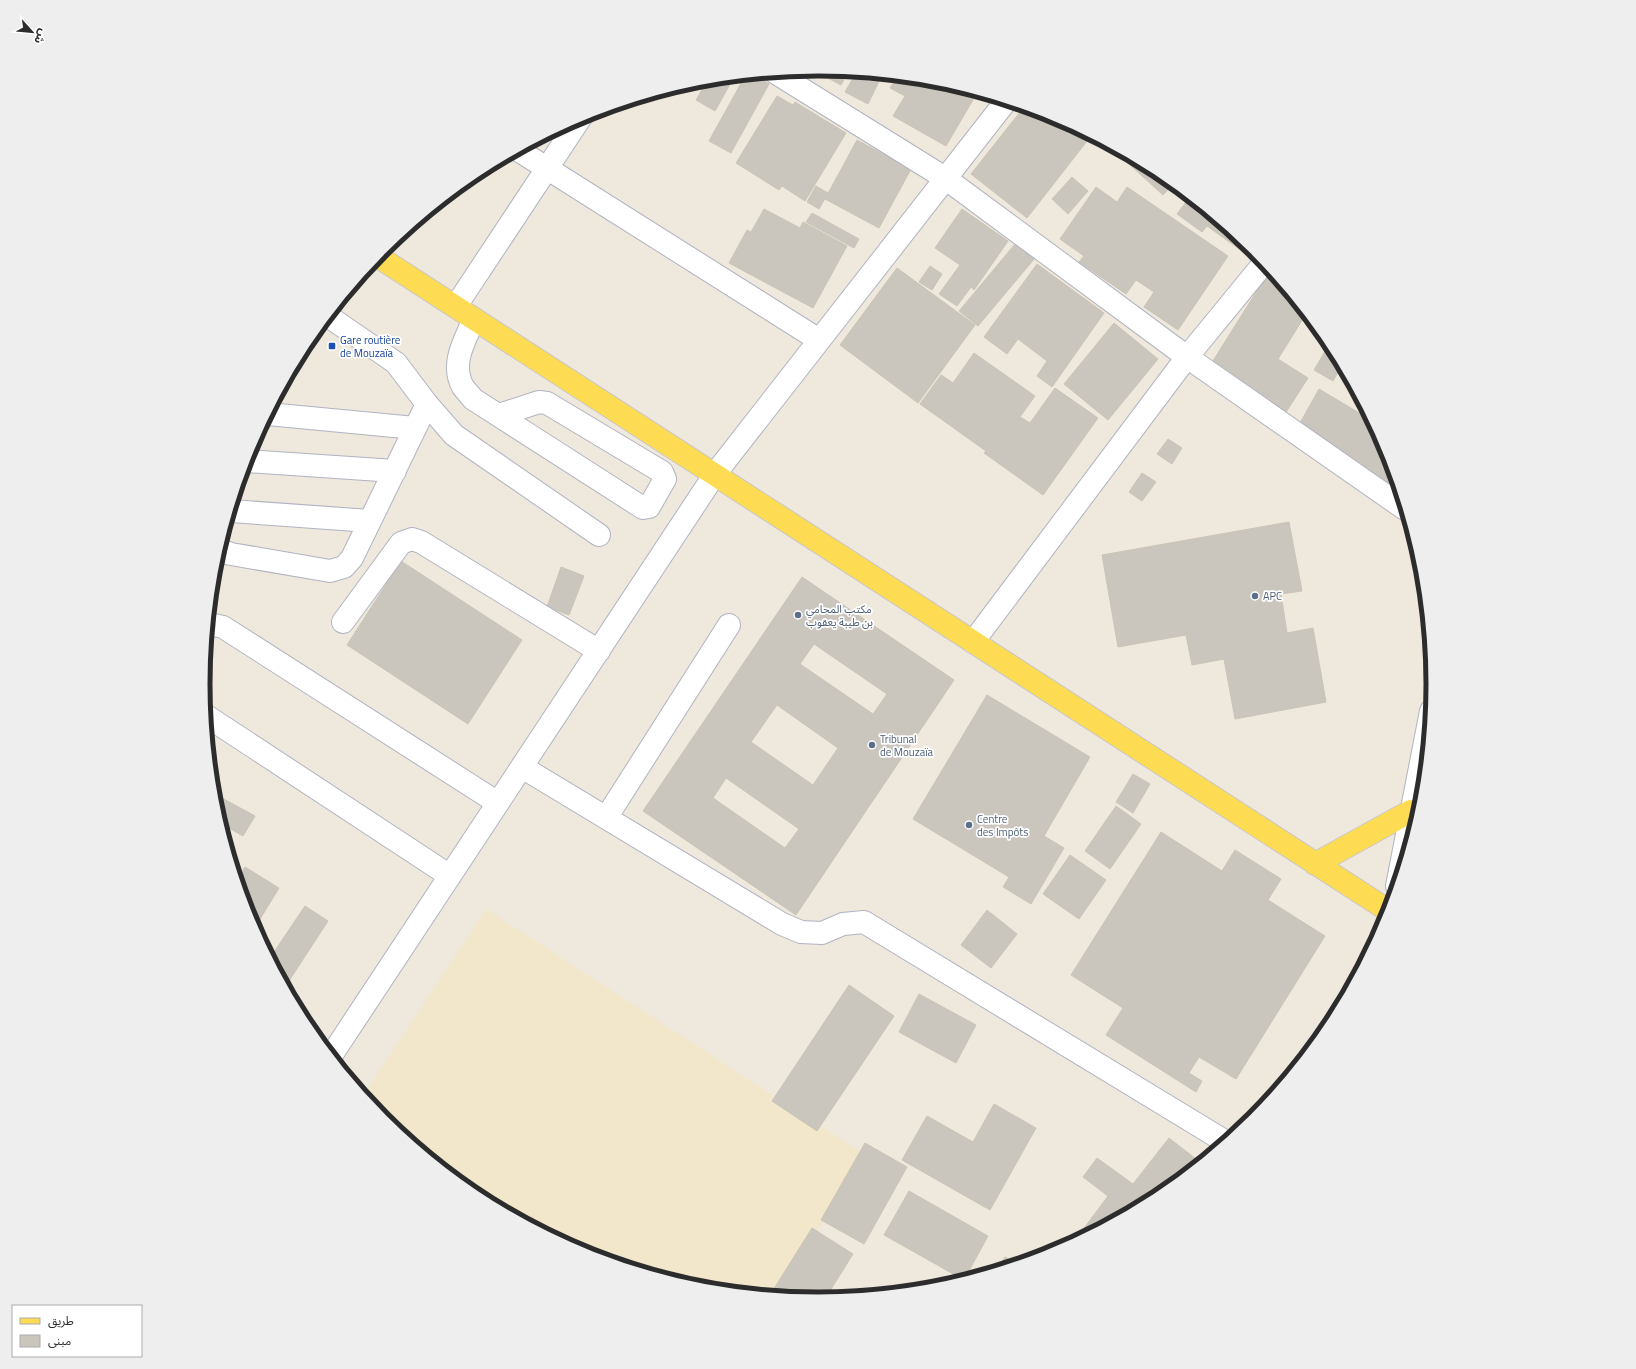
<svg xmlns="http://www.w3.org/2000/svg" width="1636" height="1369" font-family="'Titillium Web','Noto Sans Arabic',sans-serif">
	<rect width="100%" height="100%" fill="#efe8dd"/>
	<path fill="#f2e7cb" d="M 486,909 L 865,1155 L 776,1296 L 698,1288 L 582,1253 L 476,1196 L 383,1120 L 363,1096 Z"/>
	<path fill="#cac5bd" stroke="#cbc4b6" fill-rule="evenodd" d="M 827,70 L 848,72 L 841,85 L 824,76 Z
		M 856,73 L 882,75 L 868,104 L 845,92 Z
		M 754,75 L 769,84 L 731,153 L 709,141 L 745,76 Z
		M 734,77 L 715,111 L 696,100 L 706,83 L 702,80 Z
		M 897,77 L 938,81 L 977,93 L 946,146 L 893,116 L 905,96 L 890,88 Z
		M 777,96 L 793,105 L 795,102 L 846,133 L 805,201 L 782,186 L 779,190 L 736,163 Z
		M 1024,107 L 1054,116 L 1091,136 L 1027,218 L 971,174 Z
		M 857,140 L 911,169 L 879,228 L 825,199 Z
		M 1120,152 L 1160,173 L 1173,184 L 1163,195 L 1118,154 Z
		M 1072,177 L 1088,191 L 1068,214 L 1052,199 Z
		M 816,186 L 828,193 L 819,209 L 807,202 Z
		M 1096,187 L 1117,202 L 1127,187 L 1228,256 L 1178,330 L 1144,307 L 1154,292 L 1136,280 L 1126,294 L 1079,262 L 1084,256 L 1060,239 Z
		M 1190,197 L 1247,245 L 1242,251 L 1207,226 L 1202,232 L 1177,214 Z
		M 764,209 L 800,228 L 803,222 L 847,246 L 813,308 L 729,263 L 747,230 L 751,232 Z
		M 962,209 L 1008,241 L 974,290 L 971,287 L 957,306 L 939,294 L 960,265 L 935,248 Z
		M 812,213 L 859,239 L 854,248 L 806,222 Z
		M 1016,243 L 1035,258 L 978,326 L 959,311 Z
		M 1037,264 L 1104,313 L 1052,387 L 1037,376 L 1047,361 L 1018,339 L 1007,354 L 984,337 Z
		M 930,266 L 942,274 L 932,290 L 919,282 Z
		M 897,268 L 975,325 L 918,403 L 840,345 Z
		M 1270,270 L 1306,314 L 1278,359 L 1308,378 L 1281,420 L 1206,372 Z
		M 1114,323 L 1158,359 L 1108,420 L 1064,384 Z
		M 1330,343 L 1342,365 L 1333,381 L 1314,370 Z
		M 974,353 L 1035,396 L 1020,417 L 1030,423 L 1055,388 L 1098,418 L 1043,495 L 984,453 L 986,451 L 920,404 L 941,375 L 953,383 Z
		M 1319,389 L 1371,420 L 1387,449 L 1400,494 L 1295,432 Z
		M 1168,439 L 1182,448 L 1172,464 L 1157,454 Z
		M 1142,473 L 1156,482 L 1142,501 L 1129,492 Z
		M 1289,522 L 1302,591 L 1281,594 L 1287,633 L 1313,628 L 1326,702 L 1235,719 L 1224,659 L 1192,665 L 1186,635 L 1118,647 L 1102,555 Z
		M 401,561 L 522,640 L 468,724 L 347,645 Z
		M 561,567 L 584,576 L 569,615 L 547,607 Z
		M 802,577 L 954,680 L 796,915 L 643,811 ZM 814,644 L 887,694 L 873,714 L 800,664 ZM 777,705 L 838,748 L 813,785 L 751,742 ZM 726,778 L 799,829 L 785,848 L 713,798 Z
		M 987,695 L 1090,757 L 1044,836 L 1064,848 L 1031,904 L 1003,887 L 1009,877 L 913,819 Z
		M 1133,774 L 1150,784 L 1133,813 L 1116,802 Z
		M 222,798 L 255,816 L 243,836 L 220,823 L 216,809 Z
		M 1116,806 L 1141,824 L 1110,869 L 1085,851 Z
		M 1161,832 L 1222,871 L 1235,850 L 1281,879 L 1268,900 L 1325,936 L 1236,1079 L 1199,1057 L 1189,1073 L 1202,1081 L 1196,1092 L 1106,1035 L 1123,1008 L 1071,975 Z
		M 1070,855 L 1106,880 L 1079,919 L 1043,894 Z
		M 245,867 L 279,888 L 254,929 L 249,920 L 237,880 Z
		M 305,906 L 328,921 L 285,987 L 270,958 Z
		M 987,910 L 1017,934 L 991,968 L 961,945 Z
		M 849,985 L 894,1016 L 817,1131 L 772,1101 Z
		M 919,994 L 976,1025 L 956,1063 L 899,1032 Z
		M 994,1104 L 1036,1128 L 990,1210 L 902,1160 L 927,1116 L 973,1142 Z
		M 1169,1138 L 1201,1163 L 1160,1196 L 1088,1235 L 1082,1231 L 1108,1196 L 1083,1177 L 1097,1158 L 1133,1184 Z
		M 865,1143 L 907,1167 L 864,1244 L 821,1220 Z
		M 909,1191 L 988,1236 L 964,1280 L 884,1235 Z
		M 812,1228 L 853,1254 L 825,1299 L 818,1300 L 770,1295 Z
		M 1005,1257 L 1017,1264 L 997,1270 Z"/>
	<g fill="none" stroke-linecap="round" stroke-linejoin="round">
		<g stroke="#b1b3c1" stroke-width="24">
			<path id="minor" d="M 776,73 L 945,178 L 1187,357 L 1405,509
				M 518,150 L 819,340
				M 456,306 L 581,117
				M 328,316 L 396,363 L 427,404 L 454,435 L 599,535
				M 474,319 C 465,340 450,364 463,387 C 466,391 470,395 473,399 L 643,508 L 649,507 L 665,479 L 662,472 L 547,403 L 539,402 L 499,415
				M 268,414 L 415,428
				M 246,461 L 395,471
				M 231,511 L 370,521
				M 219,550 L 231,554 L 330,571 L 344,567 L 352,558 L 427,404
				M 343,622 L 401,543 L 412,539 L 421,542 L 599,651
				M 208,627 L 214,625 L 223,627 L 498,803
				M 973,642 L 1187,357 L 1264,263
				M 205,715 L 450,876
				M 522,767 L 782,924 L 801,932 L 822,933 L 843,924 L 864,922 L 1226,1142
				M 606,818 L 729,625
				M 1397,886 L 1431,711
				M 331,1056 L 715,474 L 1006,101"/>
		</g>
		<g stroke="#c8c8c8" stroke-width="24">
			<path id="major" d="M 377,256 L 1389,911
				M 1315,864 L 1411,811"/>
		</g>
		<use href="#minor" stroke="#fff" stroke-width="22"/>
		<use href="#major" stroke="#fddc54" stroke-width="22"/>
	</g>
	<rect fill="#1a4fb4" stroke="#fff" stroke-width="1.5" x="328" y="342" width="8" height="8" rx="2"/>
	<g fill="#5c6f8a" stroke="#fff" stroke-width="1.5">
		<circle cx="1255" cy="596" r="4"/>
		<circle cx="798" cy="615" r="4"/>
		<circle cx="872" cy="745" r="4"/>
		<circle cx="969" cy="825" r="4"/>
	</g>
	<g text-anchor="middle" stroke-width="3.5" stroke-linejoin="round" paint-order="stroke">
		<g font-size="11" fill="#164399" stroke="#fff" text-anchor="start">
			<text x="340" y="344">Gare routière<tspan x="340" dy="13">de Mouzaïa</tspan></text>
		</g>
		<g font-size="11" fill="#4e5e75" stroke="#fff" text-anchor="start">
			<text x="1263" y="600">APC</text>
			<text x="806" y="613">مكتب المحامي<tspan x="806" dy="13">بن طيبة يعقوب</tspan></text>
			<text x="880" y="743">Tribunal<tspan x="880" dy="13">de Mouzaïa</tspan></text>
			<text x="977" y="823">Centre<tspan x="977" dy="13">des Impôts</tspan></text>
		</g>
	</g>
	<path d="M0 0H1636V1369H0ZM210 684a608 608 0 1 1 1216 0a608 608 0 1 1-1216 0Z" fill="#eee" fill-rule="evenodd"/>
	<path fill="none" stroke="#2c2c2c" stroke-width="5" d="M210 684a608 608 0 1 1 1216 0a608 608 0 1 1-1216 0Z"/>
	<rect x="12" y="1305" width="130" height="52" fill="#ffffff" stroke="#ababab"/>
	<rect x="20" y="1318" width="20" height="6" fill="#fddc54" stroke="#ababab"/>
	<text x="48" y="1325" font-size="12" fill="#2c2c2c">طريق</text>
	<rect x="20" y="1335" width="20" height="12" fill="#cac5bd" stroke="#ababab"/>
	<text x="48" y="1345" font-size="12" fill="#2c2c2c">مبنى</text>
	<g transform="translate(32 32) rotate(117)" stroke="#ffffff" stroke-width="3" paint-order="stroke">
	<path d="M0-3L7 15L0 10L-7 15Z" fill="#2c2c2c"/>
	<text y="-6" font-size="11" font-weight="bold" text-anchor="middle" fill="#2c2c2c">ش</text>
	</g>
</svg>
